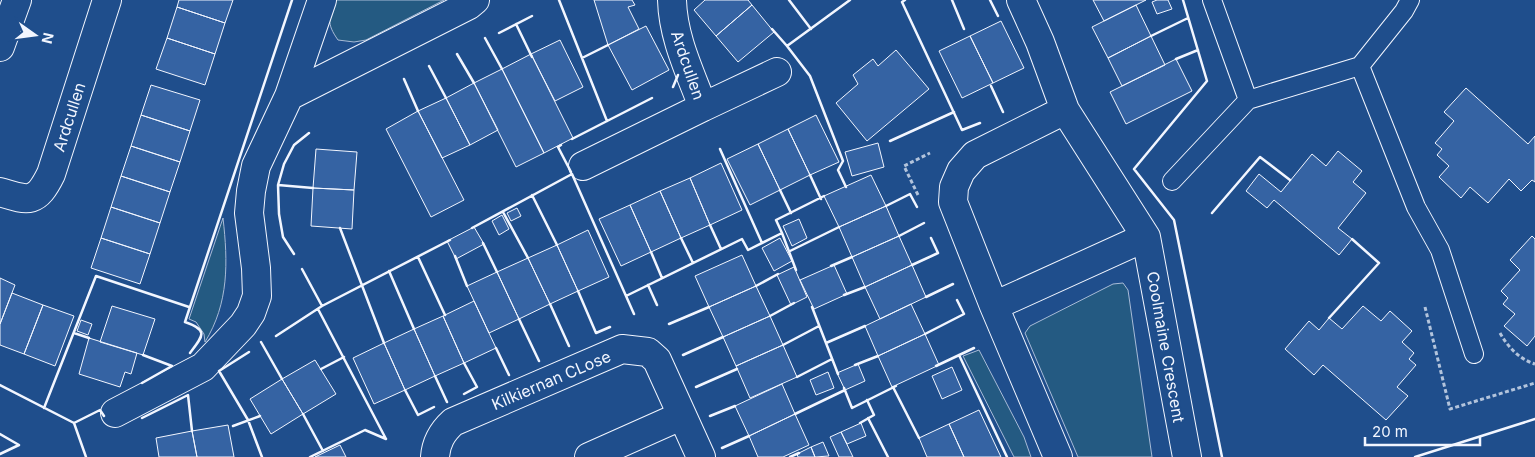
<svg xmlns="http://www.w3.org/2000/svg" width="1535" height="457" font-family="Inter,sans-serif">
	<rect width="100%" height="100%" fill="#1f4e8c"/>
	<path fill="#245a82" stroke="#a8bbd7" d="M 335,0 L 444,0 L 366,40 L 354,42 L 338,40 C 326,23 329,18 335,0 Z
		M 223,218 C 228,262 229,303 205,342 L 204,334 L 196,322 L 189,319 Z
		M 1123,283 L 1128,290 L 1152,457 L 1078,457 L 1025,333 L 1030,326 L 1113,284 Z
		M 979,350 L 1024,437 L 1031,457 L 1014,457 L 963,356 Z"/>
	<path fill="#3563a3" stroke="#f2f6ff" d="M 179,0 L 233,0 L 225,23 L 177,7 Z
		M 594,0 L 632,0 L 635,5 L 628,7 L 639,29 L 608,45 Z
		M 705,0 L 748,0 L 752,5 L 716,36 L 694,10 Z
		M 1093,0 L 1146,0 L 1104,21 Z
		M 1157,0 L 1168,0 L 1172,9 L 1157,14 L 1152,2 Z
		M 752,5 L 774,32 L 738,62 L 716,36 Z
		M 1136,5 L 1151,36 L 1108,58 L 1092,27 Z
		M 177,7 L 225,23 L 215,54 L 167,38 Z
		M 1001,21 L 1024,68 L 993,83 L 970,36 Z
		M 646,26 L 669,70 L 632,90 L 608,45 Z
		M 970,36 L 993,83 L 962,98 L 939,51 Z
		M 1151,36 L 1165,65 L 1122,86 L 1108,58 Z
		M 167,38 L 215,54 L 205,85 L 156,69 Z
		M 560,40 L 583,87 L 555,101 L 531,54 Z
		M 896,50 L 929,89 L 867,141 L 836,103 L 858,84 L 853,75 L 873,59 L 878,66 Z
		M 531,54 L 573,138 L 544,153 L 502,69 Z
		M 1176,59 L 1192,91 L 1126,124 L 1110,92 Z
		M 502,69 L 544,153 L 516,167 L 474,83 Z
		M 474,83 L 498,130 L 470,145 L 446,98 Z
		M 151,85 L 200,100 L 190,131 L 141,115 Z
		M 1466,88 L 1528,144 L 1535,136 L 1535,182 L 1532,180 L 1521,191 L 1509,179 L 1488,203 L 1470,187 L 1461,198 L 1439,177 L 1449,166 L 1437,155 L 1442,149 L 1435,143 L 1454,121 L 1444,112 Z
		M 446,98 L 470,145 L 442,158 L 418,111 Z
		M 418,111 L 464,200 L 431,217 L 386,129 Z
		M 141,115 L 190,131 L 180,162 L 131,146 Z
		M 816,115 L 839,162 L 810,175 L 788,129 Z
		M 788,129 L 810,175 L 780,190 L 758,144 Z
		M 878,143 L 884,167 L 852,176 L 845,152 Z
		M 758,144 L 780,190 L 750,205 L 727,159 Z
		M 131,146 L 180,162 L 170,192 L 121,176 Z
		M 316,149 L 357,152 L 354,190 L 313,188 Z
		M 1338,151 L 1362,171 L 1353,182 L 1366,193 L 1338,228 L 1352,239 L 1339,255 L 1274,200 L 1267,208 L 1246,191 L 1259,174 L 1281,192 L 1312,154 L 1326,166 Z
		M 721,163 L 742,210 L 710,225 L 690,178 Z
		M 871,175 L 886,206 L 839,227 L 824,196 Z
		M 121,176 L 170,192 L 160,223 L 111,207 Z
		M 690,178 L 710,225 L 681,238 L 660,191 Z
		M 313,188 L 354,190 L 352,229 L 311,226 Z
		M 660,191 L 681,238 L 651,252 L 630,205 Z
		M 630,205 L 651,252 L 621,266 L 599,219 Z
		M 886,206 L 899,236 L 852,257 L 839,227 Z
		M 111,207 L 160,223 L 150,254 L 101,238 Z
		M 517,208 L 521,216 L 511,221 L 507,213 Z
		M 502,215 L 509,229 L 499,235 L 492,221 Z
		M 799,219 L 807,238 L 792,246 L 783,226 Z
		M 474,227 L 484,244 L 456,259 L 447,241 Z
		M 588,230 L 609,277 L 578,291 L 557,245 Z
		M 899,236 L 912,265 L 865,287 L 852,257 Z
		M 1532,236 L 1535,239 L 1535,336 L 1527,346 L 1504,326 L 1515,314 L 1503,304 L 1508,298 L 1501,291 L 1520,270 L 1510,260 Z
		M 101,238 L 150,254 L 140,284 L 91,268 Z
		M 780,238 L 792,261 L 774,271 L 762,248 Z
		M 557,245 L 578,291 L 550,304 L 528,258 Z
		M 742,255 L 756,286 L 709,307 L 695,276 Z
		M 528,258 L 550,304 L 519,319 L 497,272 Z
		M 834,265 L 847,294 L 814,309 L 800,280 Z
		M 912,265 L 926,297 L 880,319 L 865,287 Z
		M 794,267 L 807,297 L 791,305 L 777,275 Z
		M 497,272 L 519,319 L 489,333 L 467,286 Z
		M 0,278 L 15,285 L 0,324 Z
		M 756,286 L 770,316 L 723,337 L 709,307 Z
		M 12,293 L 43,305 L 24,354 L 0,345 L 0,324 Z
		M 474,301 L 496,348 L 464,363 L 443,316 Z
		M 911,304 L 925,334 L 878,356 L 865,326 Z
		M 43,305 L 74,316 L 55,366 L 24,354 Z
		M 112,306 L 155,319 L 143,355 L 100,342 Z
		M 1363,306 L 1381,321 L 1390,311 L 1412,331 L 1402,342 L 1414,353 L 1409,359 L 1416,365 L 1397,387 L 1408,396 L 1386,420 L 1323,365 L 1314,375 L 1285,349 L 1309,321 L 1319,330 L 1329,318 L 1342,329 Z
		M 443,316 L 464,363 L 435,376 L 414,329 Z
		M 770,316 L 783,345 L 736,366 L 723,337 Z
		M 81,320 L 92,324 L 88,335 L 77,331 Z
		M 414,329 L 435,376 L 405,390 L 384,343 Z
		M 925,334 L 939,365 L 892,387 L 878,356 Z
		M 89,338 L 137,353 L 131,374 L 125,372 L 120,387 L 79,374 Z
		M 384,343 L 405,390 L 374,404 L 353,358 Z
		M 783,345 L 797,377 L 750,398 L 736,366 Z
		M 315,360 L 336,394 L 303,414 L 282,379 Z
		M 858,364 L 865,381 L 845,390 L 837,373 Z
		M 952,367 L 962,390 L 942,399 L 932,376 Z
		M 828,372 L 834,388 L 816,395 L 810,380 Z
		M 282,379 L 303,414 L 271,434 L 250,399 Z
		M 782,384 L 795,414 L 749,436 L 735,406 Z
		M 979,410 L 1001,457 L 964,457 L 949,424 Z
		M 795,414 L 809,445 L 783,457 L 758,457 L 749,436 Z
		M 861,423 L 866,436 L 847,444 L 841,432 Z
		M 949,424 L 964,457 L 927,457 L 919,438 Z
		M 228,425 L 234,457 L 197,457 L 192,431 Z
		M 192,431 L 197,457 L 159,457 L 156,438 Z
		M 841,432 L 853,457 L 839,457 L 830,437 Z
		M 823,442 L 829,456 L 815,457 L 811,447 Z
		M 340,445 L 346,457 L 315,457 Z
		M 811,447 L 815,457 L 798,457 L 797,454 Z"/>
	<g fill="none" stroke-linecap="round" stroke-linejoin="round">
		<g stroke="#f2f6ff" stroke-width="20">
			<path id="lane" d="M 1212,0 L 1248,100 L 1360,66 L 1404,11 L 1410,0
				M 1360,66 L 1416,207 L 1440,250 L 1474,354
				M 1172,181 L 1248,100"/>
		</g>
		<g stroke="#f2f6ff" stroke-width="30">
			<path id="street" d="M 672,0 C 673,38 690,72 703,107 L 777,72
				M 1021,0 L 1040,42 L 1065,110 L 1146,237 L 1187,457
				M 0,47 L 17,0
				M 289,96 L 469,5 L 475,0
				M 1065,110 L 975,155 L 961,171 L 954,187 L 953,202 L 994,306 L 1146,237
				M 583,166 L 703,107
				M 0,192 C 29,201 36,204 51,174 L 107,0
				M 994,306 L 1058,457
				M 115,413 L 203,367 L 243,325 L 251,313 L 257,296 L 256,268 L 249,213 L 251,191 L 256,166 L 289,96 L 322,0
				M 435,457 C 436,442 442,432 453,422 L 622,349 L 648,352 L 657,360 L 701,457
				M 589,457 L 681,416"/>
		</g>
		<path stroke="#b3c4dc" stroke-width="3" stroke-dasharray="4 2.5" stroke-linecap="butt" d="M 918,195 L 904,166 L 930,153
			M 1425,307 L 1450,409 L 1535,383
			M 1500,333 C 1508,347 1519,359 1535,364"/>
		<use href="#lane" stroke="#1f4e8c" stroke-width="18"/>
		<use href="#street" stroke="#1f4e8c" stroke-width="28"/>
		<path stroke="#f2f6ff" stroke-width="2.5" d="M 559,0 L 607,121
			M 789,0 L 811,29
			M 905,0 L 902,2 L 962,130 L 980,123
			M 952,0 L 964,29
			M 990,0 L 998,16
			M 1183,0 L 1207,81 L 1134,169 L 1174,220 L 1222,457
			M 516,24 L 532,57
			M 772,29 L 787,46
			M 499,33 L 532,16
			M 1151,36 L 1188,18
			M 485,38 L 502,69
			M 457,54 L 474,83
			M 582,58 L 608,45
			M 1176,59 L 1198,50
			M 429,66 L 446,98
			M 404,79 L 418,111
			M 991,86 L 1003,112
			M 673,87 L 678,75
			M 572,139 L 652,98
			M 890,141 L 954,112
			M 561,145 L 558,147 L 571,172
			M 720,149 L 762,243
			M 810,175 L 821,199
			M 278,185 L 313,188
			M 846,187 L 838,170 L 843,161 L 810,76 L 787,46 L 850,0
			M 780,190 L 791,213
			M 532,195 L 557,245
			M 886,206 L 910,194 L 917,207
			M 503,212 L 528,258
			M 1212,213 L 1260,157 L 1290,180
			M 710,225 L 721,249
			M 340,228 L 384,343
			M 472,228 L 572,174 L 634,314
			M 782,233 L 776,220 L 824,196
			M 899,236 L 924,223
			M 681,238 L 693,263
			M 483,243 L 497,272
			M 790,251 L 839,227
			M 651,252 L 662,278
			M 294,254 L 283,237 L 279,214 L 278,185 L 284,164 L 294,145 L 309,133
			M 455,256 L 467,286
			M 418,257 L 445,315
			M 912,265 L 938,253 L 931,238
			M 831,266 L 852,257
			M 389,271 L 414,329
			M 648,285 L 657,305
			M 756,286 L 778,274
			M 578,291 L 596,333 L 610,327
			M 844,295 L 865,287
			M 626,296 L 742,239 L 748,250 L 782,233 L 796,270
			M 926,297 L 953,284
			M 550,304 L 569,346
			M 322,306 L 450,240
			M 812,307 L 838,374
			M 318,309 L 386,439
			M 770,316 L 794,303
			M 1329,318 L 1379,263 L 1352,239
			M 519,319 L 539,361
			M 669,324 L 709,307
			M 74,333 L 89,338
			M 925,334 L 964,314 L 957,300
			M 276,336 L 322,306 L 302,269
			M 261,342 L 282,379
			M 826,343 L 865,326
			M 783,345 L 819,326
			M 496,348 L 509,375
			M 249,352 L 219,371 L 248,420 L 262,457
			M 190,353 C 203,336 209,330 185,322 L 292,0
			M 683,355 L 723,337
			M 959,355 L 1007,457
			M 855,365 L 878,356
			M 936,366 L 974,348
			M 321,369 L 344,357
			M 435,376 L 447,402
			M 797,377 L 832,359
			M 142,383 L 172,366 L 143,355
			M 0,385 L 74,423
			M 696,387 L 737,369
			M 893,387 L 919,438
			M 844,388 L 852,408 L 896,386
			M 405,390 L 418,415 L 434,407
			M 464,394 L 477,387 L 464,363
			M 44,408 L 96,276 L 189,307
			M 303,414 L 323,451
			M 795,414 L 845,390
			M 710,416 L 735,406
			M 142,418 L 188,395 L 192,431
			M 868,418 L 888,457
			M 860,423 L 874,415 L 867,400
			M 233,426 L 260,416
			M 0,434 L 19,445 L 0,454
			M 722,448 L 749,436
			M 86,457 L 74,423 L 100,410 L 104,416
			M 310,457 L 365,430 L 386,439
			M 790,457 L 799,453
			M 1415,457 L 1535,419"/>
	</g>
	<g text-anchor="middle" stroke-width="4" stroke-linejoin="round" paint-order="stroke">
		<g font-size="16" fill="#f2f6ff" stroke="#1f4e8c">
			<text transform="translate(688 65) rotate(71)" y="6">Ardcullen</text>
			<text transform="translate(69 117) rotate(-72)" y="6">Ardcullen</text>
			<text transform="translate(1166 347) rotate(80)" y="6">Coolmaine Crescent</text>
			<text transform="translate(551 380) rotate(-23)" y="6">Kilkiernan CLose</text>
		</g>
	</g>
	<g transform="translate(35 35) rotate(104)" stroke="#1f4e8c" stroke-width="4" paint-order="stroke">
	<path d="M0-4L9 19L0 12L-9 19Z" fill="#f2f6ff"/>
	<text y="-8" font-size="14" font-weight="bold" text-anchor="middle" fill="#f2f6ff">N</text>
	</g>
	<path d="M1365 437v8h115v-8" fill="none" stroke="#f2f6ff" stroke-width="2.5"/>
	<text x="1372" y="437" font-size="15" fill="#f2f6ff" stroke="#1f4e8c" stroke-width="4" paint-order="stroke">20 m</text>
</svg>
